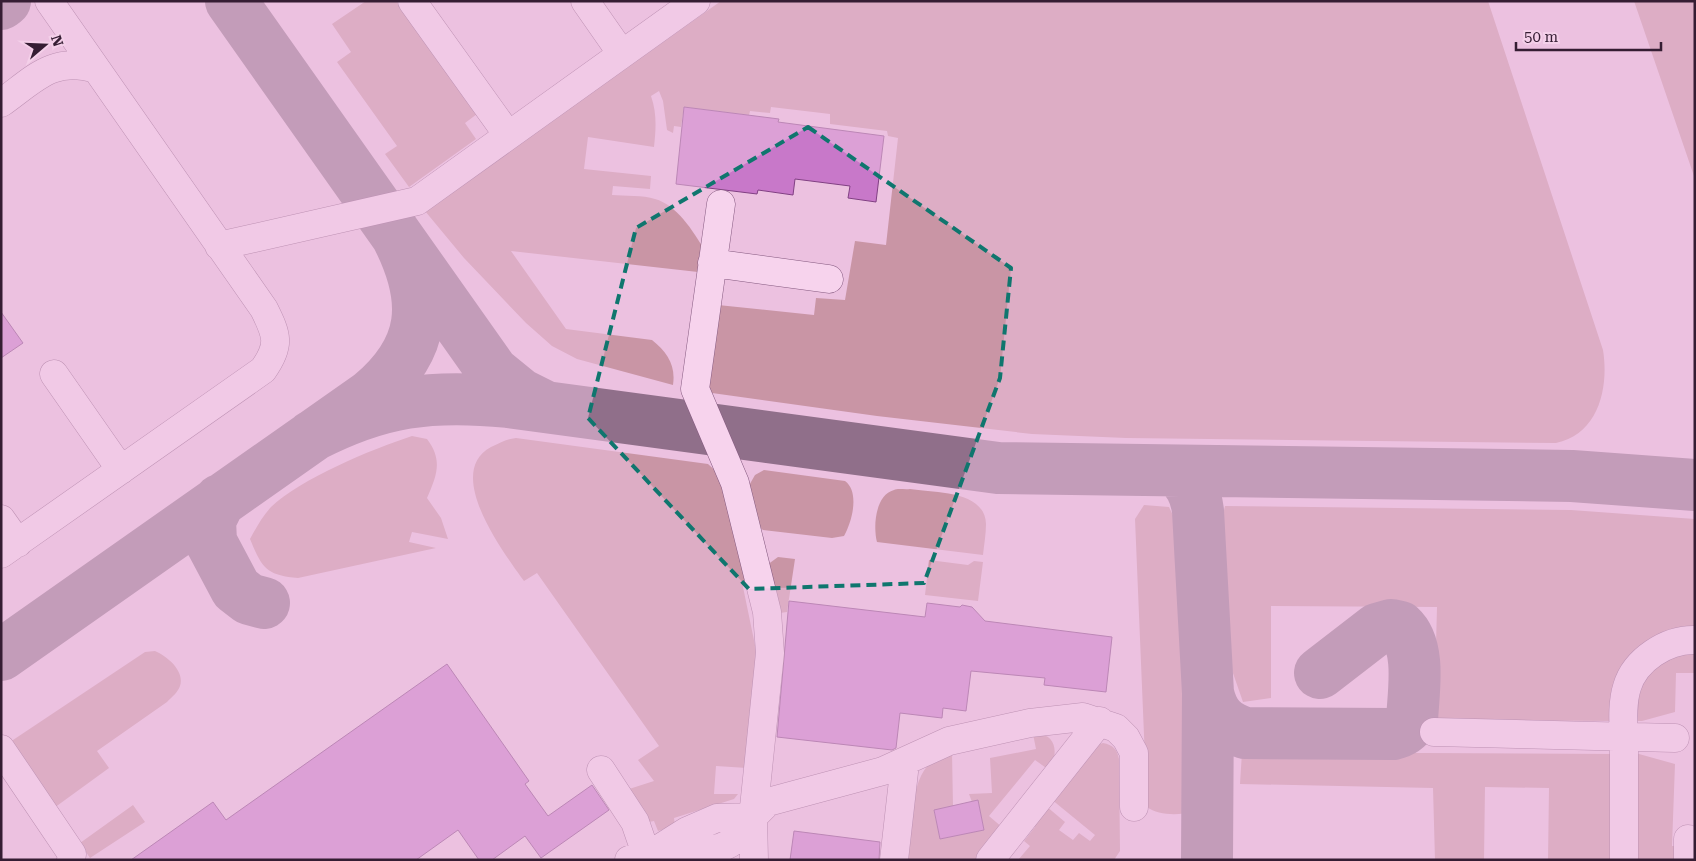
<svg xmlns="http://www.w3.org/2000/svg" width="1696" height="861" font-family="'Roboto Serif',serif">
	<rect width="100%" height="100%" fill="#ecc1e0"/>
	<path fill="#c995a5" d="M 366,1 L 396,1 L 477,114 L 465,123 L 476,139 L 409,187 L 385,154 L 397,146 L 337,62 L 351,52 L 332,24 Z
		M 721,1 L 1488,1 L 1603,350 C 1609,387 1599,434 1556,443 L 1126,438 L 1032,434 L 877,416 L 712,393 L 709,389 L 718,305 L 814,315 L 816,298 L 845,300 L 855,241 L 886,245 L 898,138 L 888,136 L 887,131 L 830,124 L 830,114 L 771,107 L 770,113 L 750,111 L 749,115 L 684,107 L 681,127 L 674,126 L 673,133 L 667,130 L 663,101 L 659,91 L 651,96 C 657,113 656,129 654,147 L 588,137 L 584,169 L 651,176 L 650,189 L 613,186 L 612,195 C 625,196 643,195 655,199 C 677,205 693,231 704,249 L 698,272 L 511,251 L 566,329 L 652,340 C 667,352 676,365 673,385 L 577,359 L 552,346 L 526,323 L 464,258 L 425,211 Z
		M 1634,1 L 1695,1 L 1695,179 Z
		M 412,436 L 427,439 C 443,460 437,475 427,498 L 441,518 L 448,539 L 412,532 L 409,542 L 436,548 L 298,578 C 266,575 262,568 250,539 C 256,528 262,517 271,507 C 300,479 372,449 412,436 Z
		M 516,438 L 708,464 L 719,474 L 748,562 L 743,587 L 756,650 L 747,768 L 716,766 L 714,794 L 738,794 L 734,799 L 674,818 L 675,826 L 658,831 L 654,821 L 649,822 L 642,807 L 626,790 L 654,781 L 638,760 L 659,746 L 537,573 L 524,581 C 504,553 443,473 491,447 C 500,443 506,439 516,438 Z
		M 764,470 L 845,481 C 860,492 852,522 844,536 L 832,538 L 763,530 L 757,525 L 747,489 L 755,475 Z
		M 910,489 C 934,493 985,490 986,524 C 986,534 984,545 983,555 L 877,542 C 873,527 875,495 894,490 C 898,488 905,490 910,489 Z
		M 1144,505 L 1169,507 L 1181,532 L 1196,806 L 1193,812 C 1180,815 1158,816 1147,807 L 1135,519 Z
		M 1225,506 L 1571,510 L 1695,519 L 1695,634 L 1667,636 L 1618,721 L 1434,720 L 1437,607 L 1271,606 L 1271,698 L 1243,702 L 1226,653 L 1215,547 Z
		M 778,557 L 795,559 L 787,612 L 780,613 L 767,565 Z
		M 929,560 L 968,565 L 974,561 L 983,562 L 978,601 L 925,595 Z
		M 1695,644 L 1695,673 L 1676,673 L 1675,712 L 1642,721 L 1627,721 L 1639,677 Z
		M 155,651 C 167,656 185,671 180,686 C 178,692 172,697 167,702 L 97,751 L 109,768 L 54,808 L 10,742 L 145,652 Z
		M 1033,734 C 1057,732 1059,754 1049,770 L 1035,760 L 989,816 L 1003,828 L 977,860 L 906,860 C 910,833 910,775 934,760 C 939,757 946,755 952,752 L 953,806 L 934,811 L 940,839 L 984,830 L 978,801 L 972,802 L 969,794 L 992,793 L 990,758 L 1036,749 Z
		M 1103,743 C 1113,745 1117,749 1119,759 L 1120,851 L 1114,860 L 1018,860 L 1030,846 L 1024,841 L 1035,827 L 1032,824 L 1046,806 L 1065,822 L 1059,830 L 1073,840 L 1079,833 L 1090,841 L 1095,835 L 1051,799 L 1097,745 Z
		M 1242,752 L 1618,754 L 1618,860 L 1548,860 L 1549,788 L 1485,787 L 1484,860 L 1435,860 L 1433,788 L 1240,784 Z
		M 1639,754 L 1675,764 L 1672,846 L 1679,846 L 1679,860 L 1634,860 L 1628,755 Z
		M 133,805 L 145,822 L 90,858 L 80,843 Z"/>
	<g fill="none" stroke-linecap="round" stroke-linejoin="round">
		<path stroke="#906f8a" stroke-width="52" d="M 231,1 L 493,372 L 520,394 L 542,405
			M 1,4 L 5,1
			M 312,436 C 380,401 431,394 508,402 L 998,468 L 1572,476 L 1695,485
			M 1173,471 C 1189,477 1196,495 1198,511 L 1208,693 L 1207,860
			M 220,500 L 210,520 L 211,542 L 236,589 L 249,599 L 264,603
			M 1,655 L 371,395 C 427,348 429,300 398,238
			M 1208,693 C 1213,715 1223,726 1245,733 L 1393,734 C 1402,732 1407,729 1412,721 C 1413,694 1422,647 1400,627 L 1391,625 L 1377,629 L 1320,673"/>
	</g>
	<path fill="#c878c9" stroke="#814083" d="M 684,107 L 779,119 L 778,122 L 884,136 L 876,202 L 848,198 L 850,186 L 795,179 L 793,195 L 758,190 L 757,194 L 676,184 Z
		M 1,312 L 23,343 L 1,358 Z
		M 789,601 L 925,617 L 927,603 L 960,607 L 962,605 L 972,607 L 985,621 L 1112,637 L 1106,692 L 1044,685 L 1045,678 L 971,671 L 966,711 L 943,708 L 942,718 L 900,713 L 896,748 L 892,750 L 777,737 Z
		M 447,664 L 529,781 L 525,784 L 548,816 L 592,785 L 609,810 L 541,858 L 525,836 L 492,860 L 479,860 L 458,830 L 416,860 L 131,860 L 213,802 L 226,820 Z
		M 978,800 L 984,830 L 940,839 L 934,810 Z
		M 794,831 L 880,842 L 879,860 L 790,860 Z"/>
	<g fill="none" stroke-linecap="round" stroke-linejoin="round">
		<g stroke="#84597f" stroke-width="29">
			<path id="minor" d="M 412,1 L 508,135
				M 585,1 L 622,54
				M 1,103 C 35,79 52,56 96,69
				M 721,204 L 695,389 L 735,483 L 767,612 L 770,653 L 753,817 L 754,860
				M 219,246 L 417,201 L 696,1
				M 712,263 L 829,279
				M 54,374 L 121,470
				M 1,519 L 18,543
				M 1,554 L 263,370 C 281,345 277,335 264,309 L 49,1
				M 1434,732 L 1675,738
				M 1,749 L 72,854 L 71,860
				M 601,770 L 635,822 L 646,854
				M 753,817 L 768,802 L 883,771 L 949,741 L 1030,723 L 1083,717 L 1116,728 L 1126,738 L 1134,753 L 1134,807
				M 1688,839 L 1688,860
				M 629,860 L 657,850 L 687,831 L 717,818 L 753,817 C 748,824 743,833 736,839 C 717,856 681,851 657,850
				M 894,860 L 905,763
				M 990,860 L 1100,721
				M 1624,860 C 1624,823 1624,786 1624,748 C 1624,729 1621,706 1627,687 C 1635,660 1667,639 1695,640"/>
		</g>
		<use href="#minor" stroke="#f7d3ed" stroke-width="28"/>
	</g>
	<path d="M0 0H1696V861H0ZM 808,127 L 1011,268 L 1000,378 L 924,583 L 749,589 L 588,418 L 636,228 Z" fill="#ecc1e0" fill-opacity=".55" fill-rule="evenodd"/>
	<path fill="none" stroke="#0f766e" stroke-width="4" stroke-dasharray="10 6" stroke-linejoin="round" d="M 808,127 L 1011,268 L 1000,378 L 924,583 L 749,589 L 588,418 L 636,228 Z"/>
	<rect width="1696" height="861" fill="none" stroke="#351d33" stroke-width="5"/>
	<g transform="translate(45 45) rotate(71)" stroke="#f4d0e9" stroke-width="4" paint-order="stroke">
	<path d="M0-4L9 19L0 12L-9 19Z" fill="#351d33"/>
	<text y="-8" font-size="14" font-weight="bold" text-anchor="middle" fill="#351d33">N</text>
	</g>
	<path d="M1516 42v8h145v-8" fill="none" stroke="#351d33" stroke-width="2.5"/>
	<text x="1524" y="42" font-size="15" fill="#351d33" stroke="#f4d0e9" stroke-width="4" paint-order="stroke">50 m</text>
</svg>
